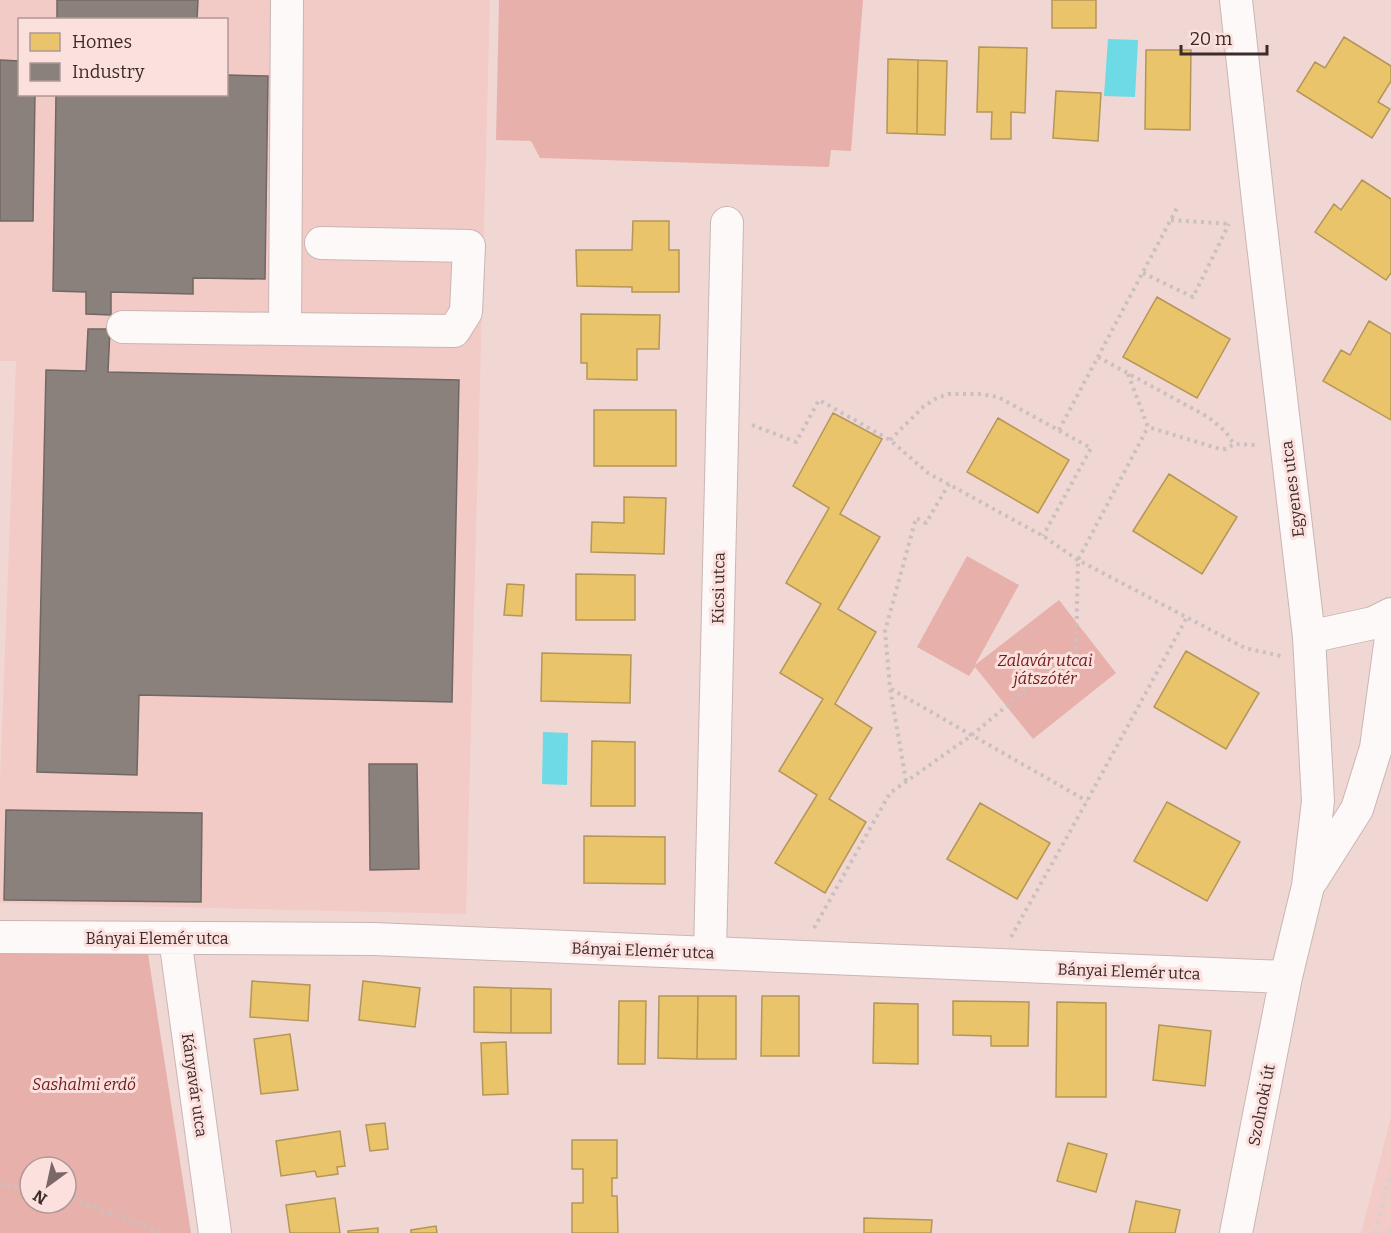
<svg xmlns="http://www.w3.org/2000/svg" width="1391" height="1233" font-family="Bitter,serif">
	<rect width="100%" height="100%" fill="#f0d7d4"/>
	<path fill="#f2cac6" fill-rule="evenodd" d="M 0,0 L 490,0 L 466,914 L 0,903 L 0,783 L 16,361 L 0,361 ZM 20,20 L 226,20 L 226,94 L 20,94 Z
		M 1391,1117 L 1391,1233 L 1361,1233 Z"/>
	<path fill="#e8b0aa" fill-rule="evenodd" d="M 499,0 L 863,0 L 851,151 L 831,150 L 829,167 L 540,158 L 531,141 L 496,140 Z
		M 967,556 L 1019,585 L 975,665 L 1059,600 L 1116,673 L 1033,739 L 975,667 L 969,676 L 917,647 Z
		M 0,954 L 148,954 L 191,1233 L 0,1233 ZM 30,1167 L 66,1167 L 66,1203 L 30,1203 Z"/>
	<path fill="#6ddae6" d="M 1108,39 L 1138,40 L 1135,97 L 1104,96 Z
		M 543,732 L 568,733 L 567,785 L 542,784 Z"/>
	<path fill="#e9c46a" stroke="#b59657" stroke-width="1.5" d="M 1052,0 L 1096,0 L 1096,28 L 1052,28 Z
		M 1344,37 L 1391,66 L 1391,81 L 1378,102 L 1390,109 L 1372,138 L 1297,91 L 1315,62 L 1325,68 Z
		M 979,47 L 1027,48 L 1025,113 L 1011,112 L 1011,139 L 991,139 L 992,112 L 977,112 Z
		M 1146,50 L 1191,50 L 1190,130 L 1145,129 Z
		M 888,59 L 918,60 L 917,134 L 887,133 Z
		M 918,60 L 947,61 L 945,135 L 917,134 Z
		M 1056,91 L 1101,93 L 1098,141 L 1053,138 Z
		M 1362,180 L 1391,199 L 1391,273 L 1386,280 L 1315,232 L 1334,204 L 1341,210 Z
		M 633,221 L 669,221 L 669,250 L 679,250 L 679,292 L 632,292 L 632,287 L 577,286 L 576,250 L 632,250 Z
		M 1157,297 L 1230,339 L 1197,398 L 1123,357 Z
		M 581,314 L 660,315 L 659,349 L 637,349 L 637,380 L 587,379 L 587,363 L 581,363 Z
		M 1369,321 L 1391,334 L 1391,420 L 1323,381 L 1341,350 L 1350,355 Z
		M 594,410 L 676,410 L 676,466 L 594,466 Z
		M 833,413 L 882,439 L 840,514 L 880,537 L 838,609 L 876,632 L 835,704 L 872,728 L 829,799 L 866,822 L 825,893 L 775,863 L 817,795 L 779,771 L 823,699 L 780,673 L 821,604 L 786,583 L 829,508 L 793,486 Z
		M 998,418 L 1069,460 L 1038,513 L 967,472 Z
		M 1169,474 L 1237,517 L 1202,574 L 1133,531 Z
		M 624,497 L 666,498 L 664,554 L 591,552 L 592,522 L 624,523 Z
		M 576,574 L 635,575 L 635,620 L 576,620 Z
		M 507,584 L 524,585 L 522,616 L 504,615 Z
		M 1186,651 L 1259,693 L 1226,749 L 1154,707 Z
		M 542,653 L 631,655 L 630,703 L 541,701 Z
		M 592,741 L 635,742 L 635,806 L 591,806 Z
		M 1167,802 L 1240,842 L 1207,901 L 1134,861 Z
		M 980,803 L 1050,843 L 1017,899 L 947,859 Z
		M 584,836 L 665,837 L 665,884 L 584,883 Z
		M 252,981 L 310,985 L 308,1021 L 250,1017 Z
		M 363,981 L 420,988 L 415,1027 L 359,1020 Z
		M 474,987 L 511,988 L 511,1033 L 474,1032 Z
		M 511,988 L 551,989 L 551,1033 L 511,1033 Z
		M 659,996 L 698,996 L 697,1059 L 658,1058 Z
		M 698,996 L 736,996 L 736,1059 L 697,1059 Z
		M 762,996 L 799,996 L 799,1056 L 761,1056 Z
		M 619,1001 L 646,1001 L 645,1064 L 618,1064 Z
		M 953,1001 L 1029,1002 L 1028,1046 L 991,1046 L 991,1036 L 953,1035 Z
		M 1057,1002 L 1106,1003 L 1106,1097 L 1056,1097 Z
		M 874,1003 L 918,1004 L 918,1064 L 873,1063 Z
		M 1159,1025 L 1211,1031 L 1205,1086 L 1153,1080 Z
		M 290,1034 L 298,1090 L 261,1094 L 254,1039 Z
		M 506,1042 L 508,1094 L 483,1095 L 481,1043 Z
		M 385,1123 L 388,1149 L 370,1151 L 366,1125 Z
		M 340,1131 L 345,1166 L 337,1167 L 338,1174 L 317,1177 L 315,1171 L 281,1176 L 276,1141 Z
		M 572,1140 L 617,1140 L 617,1178 L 612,1178 L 612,1196 L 617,1196 L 618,1233 L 572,1233 L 572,1203 L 583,1203 L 583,1169 L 572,1169 Z
		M 1068,1143 L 1107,1154 L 1096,1192 L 1057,1181 Z
		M 335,1198 L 340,1233 L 290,1233 L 286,1205 Z
		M 1136,1201 L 1180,1210 L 1175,1233 L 1129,1233 Z
		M 864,1218 L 932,1220 L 931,1233 L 864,1233 Z
		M 436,1226 L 437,1233 L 411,1233 L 411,1230 Z
		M 378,1228 L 378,1233 L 348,1233 L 348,1231 Z"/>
	<path fill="#8a817c" stroke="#736763" stroke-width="1.5" d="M 57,0 L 198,0 L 197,20 L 57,20 Z
		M 0,60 L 20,61 L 20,94 L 35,94 L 33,221 L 0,221 Z
		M 226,75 L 268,76 L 265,279 L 193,278 L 193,294 L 111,292 L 111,315 L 86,314 L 86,292 L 53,291 L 56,94 L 226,94 Z
		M 88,329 L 110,329 L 108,372 L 459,380 L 452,702 L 139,695 L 137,775 L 37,772 L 46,370 L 86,371 Z
		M 369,764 L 417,764 L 419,869 L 370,870 Z
		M 6,810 L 202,813 L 201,902 L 4,900 Z"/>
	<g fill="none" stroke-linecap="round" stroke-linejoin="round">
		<g stroke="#c9b6b3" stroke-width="34">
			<path id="minor" d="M 287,0 L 285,329 L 454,331 L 466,312 L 469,246 L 321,243
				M 123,327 L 285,329
				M 1309,637 L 1373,623 L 1391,614
				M 1312,880 L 1357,809 L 1376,748 L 1391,637
				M 0,937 L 374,939 L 1286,977
				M 175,938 L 215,1233
				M 710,953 L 727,223
				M 1236,1233 L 1286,977 L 1308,886 L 1318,801 L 1309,637 L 1259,210 L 1236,0"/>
		</g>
		<path stroke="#c9c0bf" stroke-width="4" stroke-dasharray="3 4.5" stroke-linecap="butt" d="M 1171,220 L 1229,224
			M 1143,273 L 1193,297 L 1229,224
			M 1098,357 L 1208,417 L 1225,431 L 1234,444
			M 1128,374 L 1148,427 L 1220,449 L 1226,449 L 1234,444 L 1256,445
			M 752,425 L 796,442 L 819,400 L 890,440 L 928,473 L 1043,536 L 1078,560 L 1245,648 L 1281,656
			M 1059,430 L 1177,208
			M 890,440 L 923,407 L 935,399 L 948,394 L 979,394 L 998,397 L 1091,448 L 1043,536
			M 891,689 L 1087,801
			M 906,781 L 890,688 L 885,631 L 916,518 L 926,523 L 949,484
			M 814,928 L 890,793 L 972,735 L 1076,648 L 1078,560 L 1148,427
			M 1011,937 L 1087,801 L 1187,617
			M 0,1184 L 30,1190
			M 66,1197 L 163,1233"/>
		<use href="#minor" stroke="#fdf9f9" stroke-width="32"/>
		<path stroke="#d8d1d1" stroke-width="4.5" stroke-dasharray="3 6" stroke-linecap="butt" d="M 1375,1233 L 1391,1171
			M 1389,1233 L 1391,1226"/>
	</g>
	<g text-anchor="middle" stroke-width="6" stroke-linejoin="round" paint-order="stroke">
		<g font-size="16" fill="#3c2b2a" stroke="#fbe0dd">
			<text transform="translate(1292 489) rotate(-97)" y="6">Egyenes utca</text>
			<text transform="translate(718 588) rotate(-89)" y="6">Kicsi utca</text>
			<text x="157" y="944">Bányai Elemér utca</text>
			<text transform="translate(643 950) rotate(2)" y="6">Bányai Elemér utca</text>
			<text transform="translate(1129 971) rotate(2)" y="6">Bányai Elemér utca</text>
			<text transform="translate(195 1085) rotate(82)" y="6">Kányavár utca</text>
			<text transform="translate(1261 1105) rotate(-79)" y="6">Szolnoki út</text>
		</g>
		<g font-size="16" font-style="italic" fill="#6e1c1b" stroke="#fbe0dd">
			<text x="1045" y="666">Zalavár utcai<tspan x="1045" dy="18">játszótér</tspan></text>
			<text x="84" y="1090">Sashalmi erdő</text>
		</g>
	</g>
	<rect x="18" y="18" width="210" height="78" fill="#fbe0dd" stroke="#af9895" stroke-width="1.5"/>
	<rect x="30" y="33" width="30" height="18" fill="#e9c46a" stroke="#af9895" stroke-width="1.5"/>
	<text x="72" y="48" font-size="18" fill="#3c2b2a">Homes</text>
	<rect x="30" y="63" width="30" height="18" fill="#8a817c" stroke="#af9895" stroke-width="1.5"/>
	<text x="72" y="78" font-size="18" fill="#3c2b2a">Industry</text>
	<g transform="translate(48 1185) rotate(213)"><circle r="28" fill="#fbe0dd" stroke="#af9895" stroke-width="1.5"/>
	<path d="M0-4.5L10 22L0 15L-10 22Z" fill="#7b6766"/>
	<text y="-9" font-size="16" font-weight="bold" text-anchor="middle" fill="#3c2b2a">N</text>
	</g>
	<path d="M1181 45v9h86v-9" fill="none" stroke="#3c2b2a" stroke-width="3"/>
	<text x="1190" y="45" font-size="18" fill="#3c2b2a" stroke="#fbe0dd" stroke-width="4.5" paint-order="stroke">20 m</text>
</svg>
